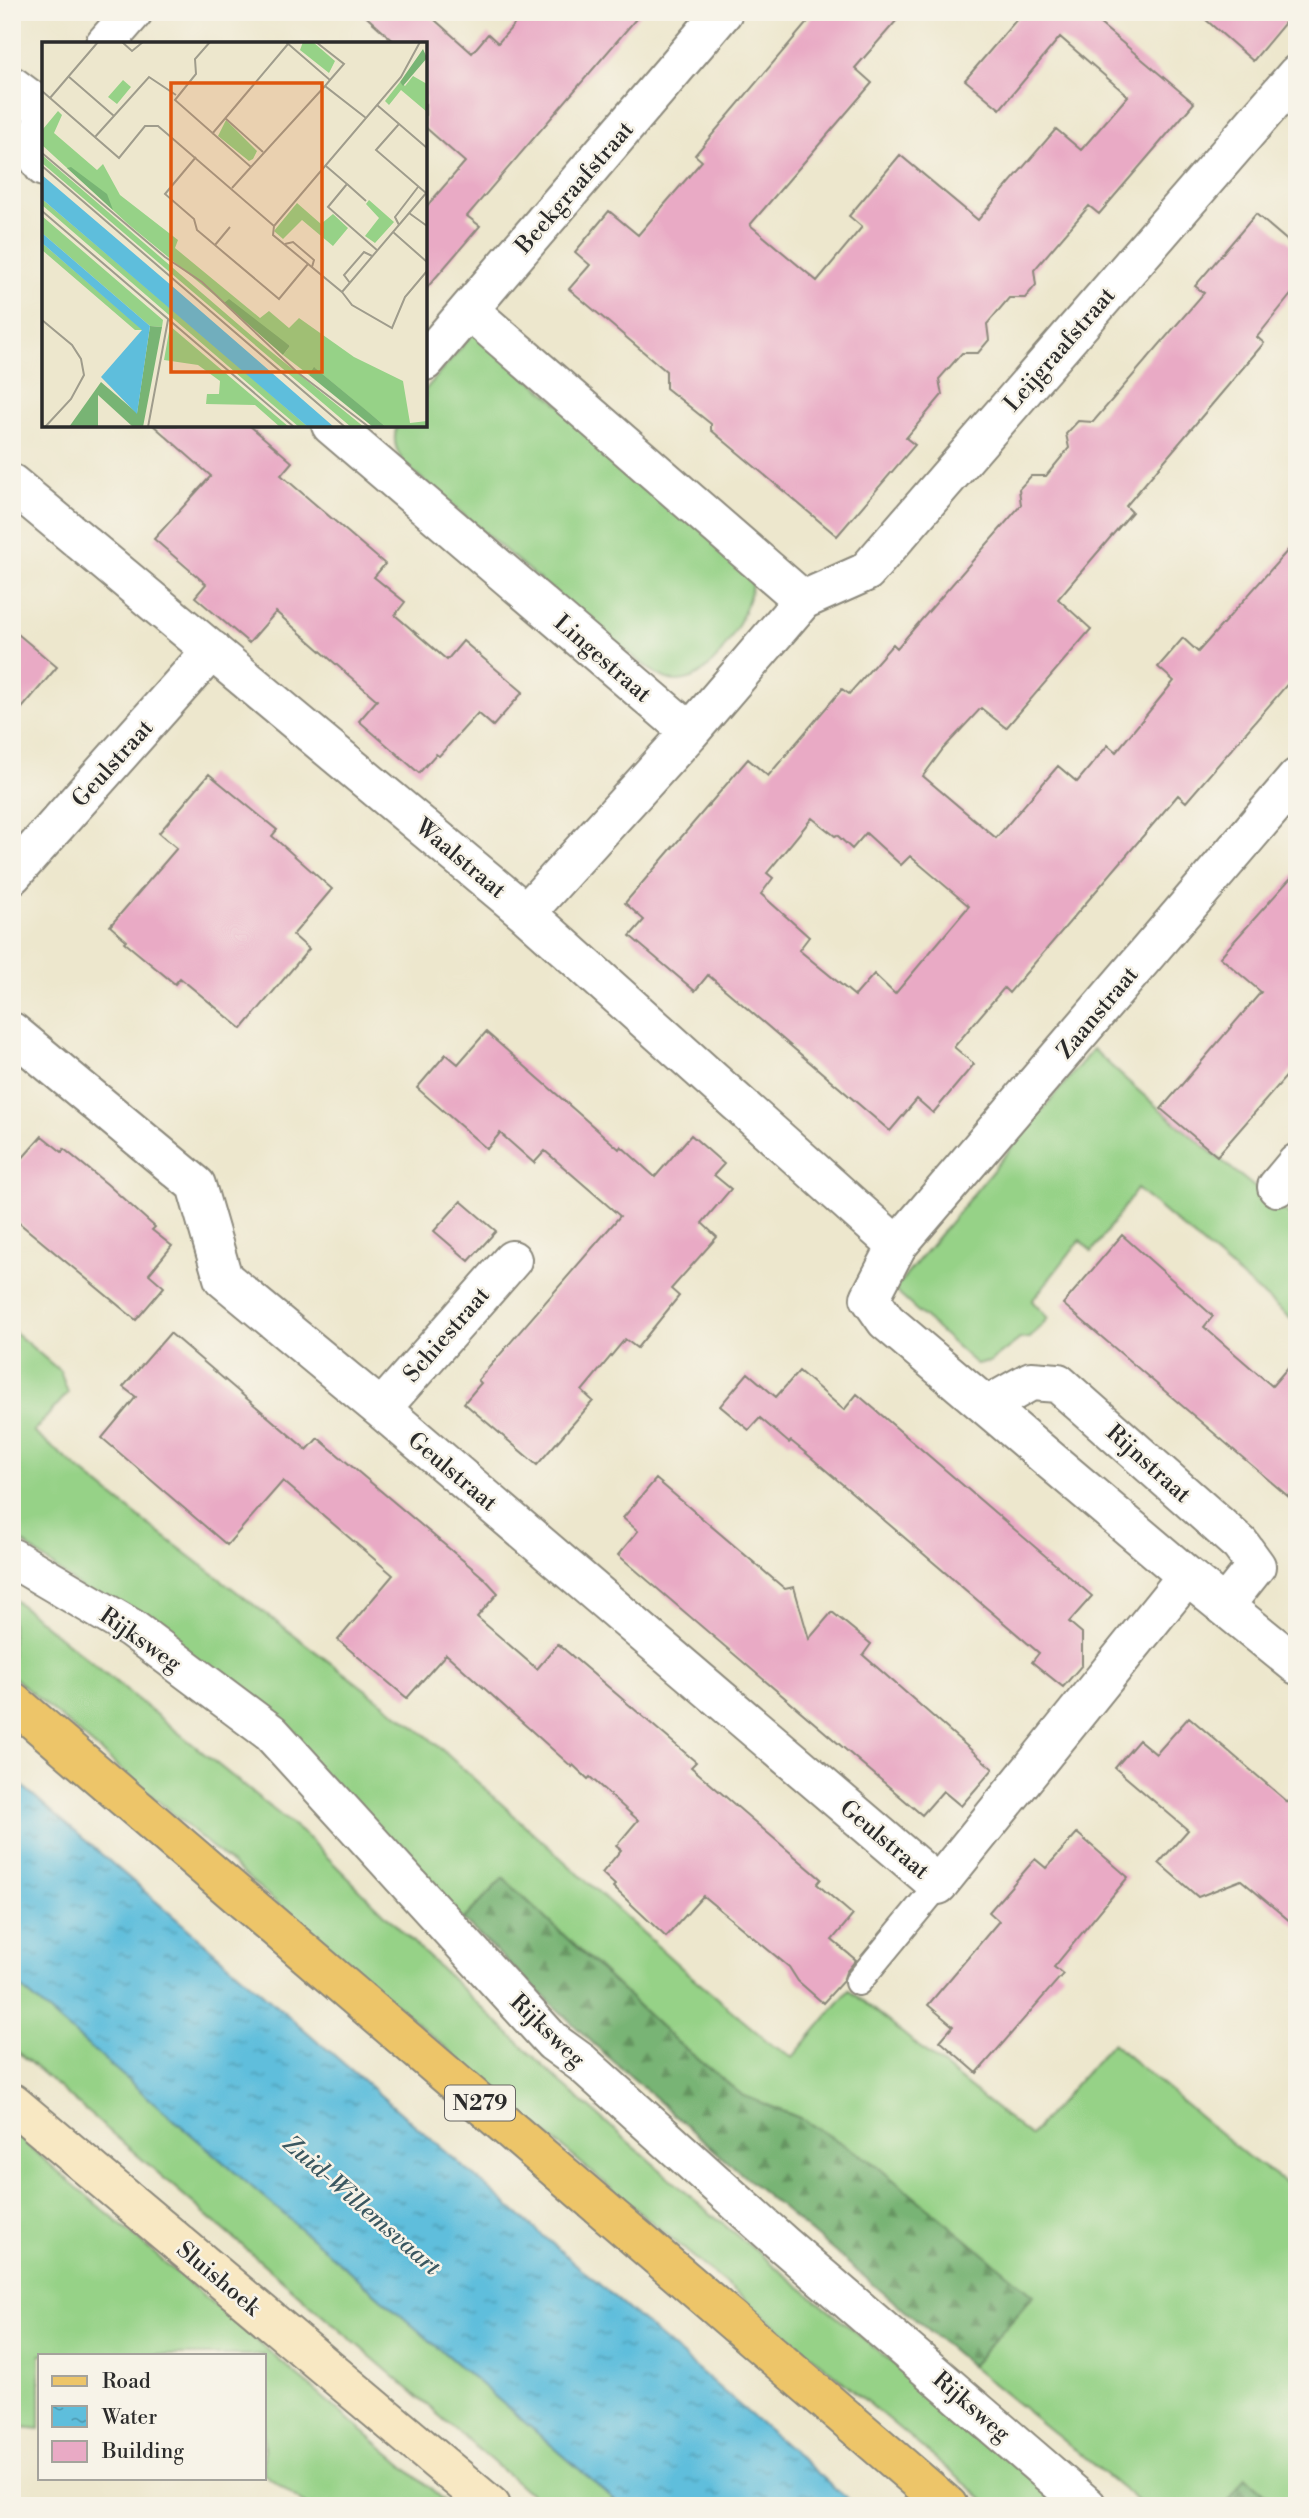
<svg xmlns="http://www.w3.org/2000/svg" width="1309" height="2518" font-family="'Libre Bodoni',serif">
	<defs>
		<pattern id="forest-firs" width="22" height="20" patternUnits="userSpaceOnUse" patternTransform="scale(1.75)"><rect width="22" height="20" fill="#78b474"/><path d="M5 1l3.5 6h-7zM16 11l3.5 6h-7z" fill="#63935f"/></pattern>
		<pattern id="water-ripples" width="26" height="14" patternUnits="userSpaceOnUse" patternTransform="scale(1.75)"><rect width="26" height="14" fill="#5ebedc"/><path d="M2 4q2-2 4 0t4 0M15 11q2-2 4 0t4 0" fill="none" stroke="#4e9bb3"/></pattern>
	</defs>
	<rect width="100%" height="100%" fill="#f7f3e8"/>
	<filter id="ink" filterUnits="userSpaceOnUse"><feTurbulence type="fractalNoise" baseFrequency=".0143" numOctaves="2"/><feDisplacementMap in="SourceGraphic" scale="14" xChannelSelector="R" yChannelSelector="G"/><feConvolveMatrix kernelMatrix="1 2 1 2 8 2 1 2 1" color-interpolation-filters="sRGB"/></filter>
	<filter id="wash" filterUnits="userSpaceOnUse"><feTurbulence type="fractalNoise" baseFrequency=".00686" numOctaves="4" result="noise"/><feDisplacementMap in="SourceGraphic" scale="28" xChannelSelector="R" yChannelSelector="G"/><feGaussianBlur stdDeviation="1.57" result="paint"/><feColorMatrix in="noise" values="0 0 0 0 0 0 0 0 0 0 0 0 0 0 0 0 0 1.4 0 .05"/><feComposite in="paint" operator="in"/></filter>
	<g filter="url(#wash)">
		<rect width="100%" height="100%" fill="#ede7cd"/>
		<path fill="#96d287" stroke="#607e59" stroke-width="2" d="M 473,330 L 753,572 C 752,581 752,590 749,598 C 740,627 711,683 675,681 C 658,680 631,654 617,644 C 545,586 475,524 404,464 C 396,450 392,441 397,425 L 425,425 L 425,390 L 467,341 Z
			M 1093,1049 C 1157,1110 1227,1165 1297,1221 L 1297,1324 L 1137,1189 L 1092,1252 L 1080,1240 L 1032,1301 L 1048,1318 L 1030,1338 L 1020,1339 L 990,1362 L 976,1364 L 894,1290 Z
			M 12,1330 L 60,1371 L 68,1393 L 33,1432 L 145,1522 L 428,1737 L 685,1971 L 772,2045 L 793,2057 L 849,1990 L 1030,2136 L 1112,2043 L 1247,2156 L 1297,2191 L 1297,2506 L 1279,2506 L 1246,2477 L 1225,2506 L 1144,2506 L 971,2366 L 1033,2295 L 873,2163 L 802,2119 L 742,2095 L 677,2042 L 503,1878 L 463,1920 L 189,1673 L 12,1534 Z
			M 12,1598 L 306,1836 L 419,1948 L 562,2084 L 712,2215 L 1068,2506 L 992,2506 L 563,2148 L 12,1676 Z
			M 12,1980 L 622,2506 L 544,2506 L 12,2047 Z
			M 12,2132 L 450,2506 L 308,2506 L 264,2474 L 264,2355 L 40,2355 L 40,2429 L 12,2426 Z"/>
		<path fill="url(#forest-firs)" stroke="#527050" stroke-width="2" d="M 503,1878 L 677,2042 L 742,2095 L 802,2119 L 873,2163 L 1034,2295 L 971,2366 L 745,2177 L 595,2045 L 463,1920 Z
			M 1245,2477 L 1279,2506 L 1225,2506 Z"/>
		<path fill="url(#water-ripples)" stroke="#447484" stroke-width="2" d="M 12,1777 L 820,2475 L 855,2506 L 622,2506 L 12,1980 Z"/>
		<g id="blocks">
			<path fill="#e9aac5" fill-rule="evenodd" d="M 361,12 L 426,12 L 472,53 L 488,34 L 498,43 L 525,12 L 642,12 L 467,216 L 480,226 L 425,290 L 425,208 L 465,162 L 425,127 L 425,44 L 397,44 Z
				M 816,12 L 904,12 L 855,68 L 872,83 L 750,225 L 817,281 L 862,227 L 849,216 L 900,155 L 978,220 L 1056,129 L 1081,150 L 1128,96 L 1060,37 L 1000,109 L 965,80 L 1023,12 L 1086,12 L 1194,103 L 1099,214 L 1089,206 L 1034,270 L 1036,285 L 1025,298 L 1009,298 L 987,324 L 989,340 L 978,353 L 962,353 L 939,379 L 942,395 L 906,438 L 915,445 L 837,536 L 711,430 L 711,424 L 666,388 L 666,371 L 569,289 L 590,265 L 575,252 L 609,211 L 638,235 L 702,161 L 695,155 Z
				M 1197,12 L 1294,12 L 1253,61 Z
				M 1256,214 L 1297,249 L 1297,287 L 1257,337 L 1264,343 L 1126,506 L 1132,512 L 1058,599 L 1091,629 L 1006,728 L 981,708 L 943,749 L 923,776 L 996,838 L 1058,766 L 1077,782 L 1108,745 L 1116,752 L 1174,681 L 1158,667 L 1171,652 L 1183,638 L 1198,652 L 1297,540 L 1297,673 L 1186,802 L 1178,795 L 1009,993 L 1004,988 L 954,1047 L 974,1064 L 933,1113 L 917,1099 L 890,1131 L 708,975 L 695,991 L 630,936 L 644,920 L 625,903 L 748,759 L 768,776 L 842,689 L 849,694 L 893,644 L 897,648 L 1021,505 L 1019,489 L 1031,476 L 1046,476 L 1069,448 L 1066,434 L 1078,421 L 1093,422 L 1204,293 L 1195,286 ZM 812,818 L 835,836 L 837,835 L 852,849 L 866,833 L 901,865 L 910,856 L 969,906 L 895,994 L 874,974 L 855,996 L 799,950 L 809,937 L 761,894 L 773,878 L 767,873 Z
				M 153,425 L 249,425 L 292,462 L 281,475 L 385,564 L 374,577 L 405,602 L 395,615 L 447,660 L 463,641 L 523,692 L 493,726 L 478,713 L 439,756 L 436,754 L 419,773 L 359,721 L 377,700 L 276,612 L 249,643 L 195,597 L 206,584 L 154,539 L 211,476 Z
				M 12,629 L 57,667 L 12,720 Z
				M 209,774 L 277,830 L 272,836 L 332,889 L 293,935 L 309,949 L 242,1029 L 180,978 L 175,984 L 124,942 L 126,940 L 110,926 L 177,848 L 159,833 Z
				M 1297,871 L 1297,1064 L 1217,1156 L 1161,1109 L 1261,992 L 1220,957 Z
				M 486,1032 L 619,1149 L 621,1146 L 655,1177 L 691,1135 L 724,1164 L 714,1175 L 731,1189 L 702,1223 L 717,1237 L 671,1289 L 679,1296 L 637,1348 L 625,1339 L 582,1391 L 593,1401 L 537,1465 L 464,1403 L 481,1383 L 478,1380 L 620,1216 L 545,1151 L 534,1163 L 500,1133 L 487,1149 L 417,1088 L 446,1054 L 458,1064 Z
				M 42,1136 L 62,1152 L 64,1149 L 107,1184 L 155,1227 L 152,1230 L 172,1246 L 149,1274 L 164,1287 L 136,1320 L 12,1217 L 12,1170 Z
				M 461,1201 L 496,1231 L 469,1261 L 434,1231 Z
				M 1122,1235 L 1213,1316 L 1204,1327 L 1272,1386 L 1297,1357 L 1297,1504 L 1063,1304 Z
				M 170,1333 L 307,1450 L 318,1438 L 484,1578 L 498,1593 L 477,1617 L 537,1669 L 558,1644 L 696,1762 L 691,1767 L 821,1879 L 817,1884 L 853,1915 L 832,1940 L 856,1960 L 846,1972 L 843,1981 L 823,2003 L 798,1981 L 789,1967 L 703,1896 L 666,1937 L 613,1887 L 615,1885 L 602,1873 L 621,1850 L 616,1846 L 638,1820 L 590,1777 L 588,1779 L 573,1765 L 572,1767 L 446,1654 L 407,1698 L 338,1640 L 393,1575 L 283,1481 L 227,1545 L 102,1438 L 136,1397 L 123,1387 Z
				M 799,1371 L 844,1410 L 857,1394 L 1092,1596 L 1069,1622 L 1082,1633 L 1082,1665 L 1063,1687 L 1032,1662 L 1039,1653 L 807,1454 L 791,1441 L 789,1443 L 760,1418 L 749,1430 L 720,1406 L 748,1373 L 776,1397 Z
				M 656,1479 L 785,1589 L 794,1587 L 809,1639 L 832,1612 L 871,1644 L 863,1655 L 993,1769 L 961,1806 L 943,1791 L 922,1815 L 618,1555 L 638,1531 L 623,1518 Z
				M 1189,1717 L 1297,1810 L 1297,1927 L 1241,1880 L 1198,1897 L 1159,1863 L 1188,1830 L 1115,1768 L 1139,1740 L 1156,1754 Z
				M 1077,1833 L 1128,1877 L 1054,1967 L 1063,1974 L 977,2073 L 940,2041 L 953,2026 L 928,2005 L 999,1921 L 989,1912 L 1035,1859 L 1046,1868 Z"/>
		</g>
	</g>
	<g filter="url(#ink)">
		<use href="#blocks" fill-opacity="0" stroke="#8c897c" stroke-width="2"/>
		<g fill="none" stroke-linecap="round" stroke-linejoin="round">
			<g stroke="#8c897c" stroke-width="30">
				<path id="lane" d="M 858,1982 L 938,1885"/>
			</g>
			<g stroke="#8c897c" stroke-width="42">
				<path id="street" d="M 105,44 L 133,12
					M 12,86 L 44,110
					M 44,114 L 36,155 L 44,167
					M 469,310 L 803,600
					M 425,361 L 723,12
					M 331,425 L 690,732 L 526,913
					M 12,484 L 526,913 L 897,1246
					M 690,732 L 803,600 L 866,572 L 1297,74
					M 1297,778 L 897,1246 L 870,1298 L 886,1321 L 1187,1576 L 1297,1665
					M 12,875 L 212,650
					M 12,1032 L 196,1185 L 223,1278 L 381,1409 L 938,1885 L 1187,1576
					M 1277,1187 L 1297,1163
					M 987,1406 L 1031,1381 L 1058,1383 L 1240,1544 L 1256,1566 L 1225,1605
					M 381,1409 L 512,1260
					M 12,1558 L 131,1628 L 271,1733 L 553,2042 L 582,2063 L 783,2244 L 1087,2506"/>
			</g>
			<g stroke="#8c897c" stroke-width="42">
				<path id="secondary" d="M 12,2103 L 491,2506"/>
			</g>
			<g stroke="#8c897c" stroke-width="42">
				<path id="primary" d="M 12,1701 L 948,2506"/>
			</g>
			<use href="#lane" stroke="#fff" stroke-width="26"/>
			<use href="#street" stroke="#fff" stroke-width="38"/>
			<use href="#secondary" stroke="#f8e8c3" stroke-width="38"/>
			<use href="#primary" stroke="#edc569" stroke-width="38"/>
		</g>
	</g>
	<g text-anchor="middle" stroke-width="5" stroke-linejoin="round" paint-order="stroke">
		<rect fill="#f7f3e8" stroke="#686764" stroke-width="2" x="445" y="2085.5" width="70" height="35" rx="5"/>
		<g font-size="21" font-weight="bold" fill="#2b2b2b">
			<text x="480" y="2110">N279</text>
		</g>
		<g font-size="23" fill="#2b2b2b" stroke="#f7f3e8">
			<text transform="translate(574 187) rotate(-49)" y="8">Beekgraafstraat</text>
			<text transform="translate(1059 349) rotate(-49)" y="8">Leijgraafstraat</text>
			<text transform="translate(603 658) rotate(41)" y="8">Lingestraat</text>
			<text transform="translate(112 763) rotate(-48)" y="8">Geulstraat</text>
			<text transform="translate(461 858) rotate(40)" y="8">Waalstraat</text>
			<text transform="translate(1097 1012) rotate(-50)" y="8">Zaanstraat</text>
			<text transform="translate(446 1334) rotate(-49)" y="8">Schiestraat</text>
			<text transform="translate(1149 1463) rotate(42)" y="8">Rijnstraat</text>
			<text transform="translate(453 1471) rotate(40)" y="8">Geulstraat</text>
			<text transform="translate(141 1639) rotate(35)" y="8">Rijksweg</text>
			<text transform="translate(885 1839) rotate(40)" y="8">Geulstraat</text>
			<text transform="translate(548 2030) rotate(44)" y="8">Rijksweg</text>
			<text transform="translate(219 2278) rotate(40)" y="8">Sluishoek</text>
			<text transform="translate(972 2406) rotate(41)" y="8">Rijksweg</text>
		</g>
		<g font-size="24" font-style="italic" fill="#3a5760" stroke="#f7f3e8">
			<text transform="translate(362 2205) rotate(41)" y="8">Zuid-Willemsvaart</text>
		</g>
	</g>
	<g transform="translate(42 42)">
		<rect width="385" height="385" fill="#ede7cd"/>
		<path d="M 261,0 L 271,0 L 293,19 L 287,31 L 258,8 ZM 371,34 L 385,42 L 385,70 L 359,48 L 347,63 L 343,59 L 358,40 L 363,44 ZM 81,38 L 89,45 L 75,62 L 66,55 ZM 16,69 L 20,73 L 12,91 L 55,128 L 61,122 L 78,153 L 136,198 L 133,206 L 218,276 L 227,269 L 247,286 L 257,276 L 312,315 L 361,339 L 368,381 L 385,379 L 385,385 L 344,385 L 273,326 L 267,333 L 241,313 L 248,304 L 182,261 L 86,182 L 0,103 L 1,87 ZM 184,78 L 215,109 L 211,117 L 207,119 L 176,94 ZM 0,113 L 211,295 L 322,385 L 309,385 L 0,121 ZM 0,157 L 175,306 L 266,385 L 257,385 L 224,357 L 0,163 ZM 327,158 L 352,180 L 333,201 L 323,194 L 337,176 L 324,162 ZM 255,161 L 279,182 L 291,172 L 306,186 L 291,204 L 260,178 L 241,197 L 232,189 ZM 0,174 L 121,278 L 120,285 L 108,284 L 0,191 ZM 0,201 L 101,288 L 93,288 L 0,208 ZM 128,284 L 247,385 L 238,385 L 213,363 L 164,362 L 165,352 L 177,352 L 178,339 L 156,323 L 122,318 Z" fill="#96d287"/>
		<path d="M 381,7 L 385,16 L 361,44 L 358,40 ZM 29,125 L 65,152 L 71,168 L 25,126 ZM 187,257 L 248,304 L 241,313 L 182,261 ZM 108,284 L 120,285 L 101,385 L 91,385 L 56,353 L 56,385 L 27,385 L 59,340 L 95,371 ZM 272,325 L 324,368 L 344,385 L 331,385 L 267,333 Z" fill="#78b474"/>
		<path d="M 0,133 L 130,244 L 292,385 L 266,385 L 0,157 ZM 0,191 L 108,284 L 95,372 L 59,335 L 100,288 L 0,201 Z" fill="#5ebedc"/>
		<path fill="none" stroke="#9f9c8c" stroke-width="2" d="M 80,0 L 90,9 L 101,0M 168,0 L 153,17 L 154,32 L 133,58 L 209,125 L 190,146M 244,0 L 288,38 L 283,44 L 324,76M 274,0 L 302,22 L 288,38M 26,34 L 72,74M 0,49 L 77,116 L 103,84 L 116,84 L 232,184M 8,56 L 56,0M 335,63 L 385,106M 183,76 L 221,110M 357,82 L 334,108 L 384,151M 170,92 L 246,2M 53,95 L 107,35 L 134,53M 0,111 L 123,215 L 160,240 L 255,330 L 327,385M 154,115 L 123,152 L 152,177 L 155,188 L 237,257 L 266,222M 0,124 L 303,385M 284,124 L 305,142 L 286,165 L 336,209M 209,125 L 283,44M 305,142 L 324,159M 0,169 L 252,385M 367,171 L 385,184M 357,183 L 353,175 L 376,145M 232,184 L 359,35 L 378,0M 232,184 L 231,193 L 300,250 L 385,150M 351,190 L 385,220M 243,202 L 251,200 L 272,218 L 270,225M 173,203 L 188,185M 308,241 L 302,233 L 322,210 L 330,214M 300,250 L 310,263 L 350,286 L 363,255 L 385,229M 0,278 L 30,303 L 39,317 L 42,333 L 29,357 L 3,385M 106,385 L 126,278"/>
		<path fill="#df570e" fill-opacity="0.15" stroke="#df570e" stroke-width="3.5" d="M 129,41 L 280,41 L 280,330 L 129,330 Z"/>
		<rect width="385" height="385" fill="none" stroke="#2b2b2b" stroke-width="3.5"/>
	</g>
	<rect width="1309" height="2518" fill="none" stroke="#f7f3e8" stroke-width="42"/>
	<rect x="38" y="2354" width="228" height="126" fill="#f7f3e8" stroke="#a5a39c" stroke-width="2"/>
	<rect x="52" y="2376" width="35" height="10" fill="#edc569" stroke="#a5a39c" stroke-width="2"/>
	<text x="102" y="2388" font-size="21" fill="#2b2b2b">Road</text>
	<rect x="52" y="2406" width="35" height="21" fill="url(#water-ripples)" stroke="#a5a39c" stroke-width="2"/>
	<text x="102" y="2424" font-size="21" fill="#2b2b2b">Water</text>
	<rect x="52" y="2441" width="35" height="21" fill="#e9aac5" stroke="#a5a39c" stroke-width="2"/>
	<text x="102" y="2458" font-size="21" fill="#2b2b2b">Building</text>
</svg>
